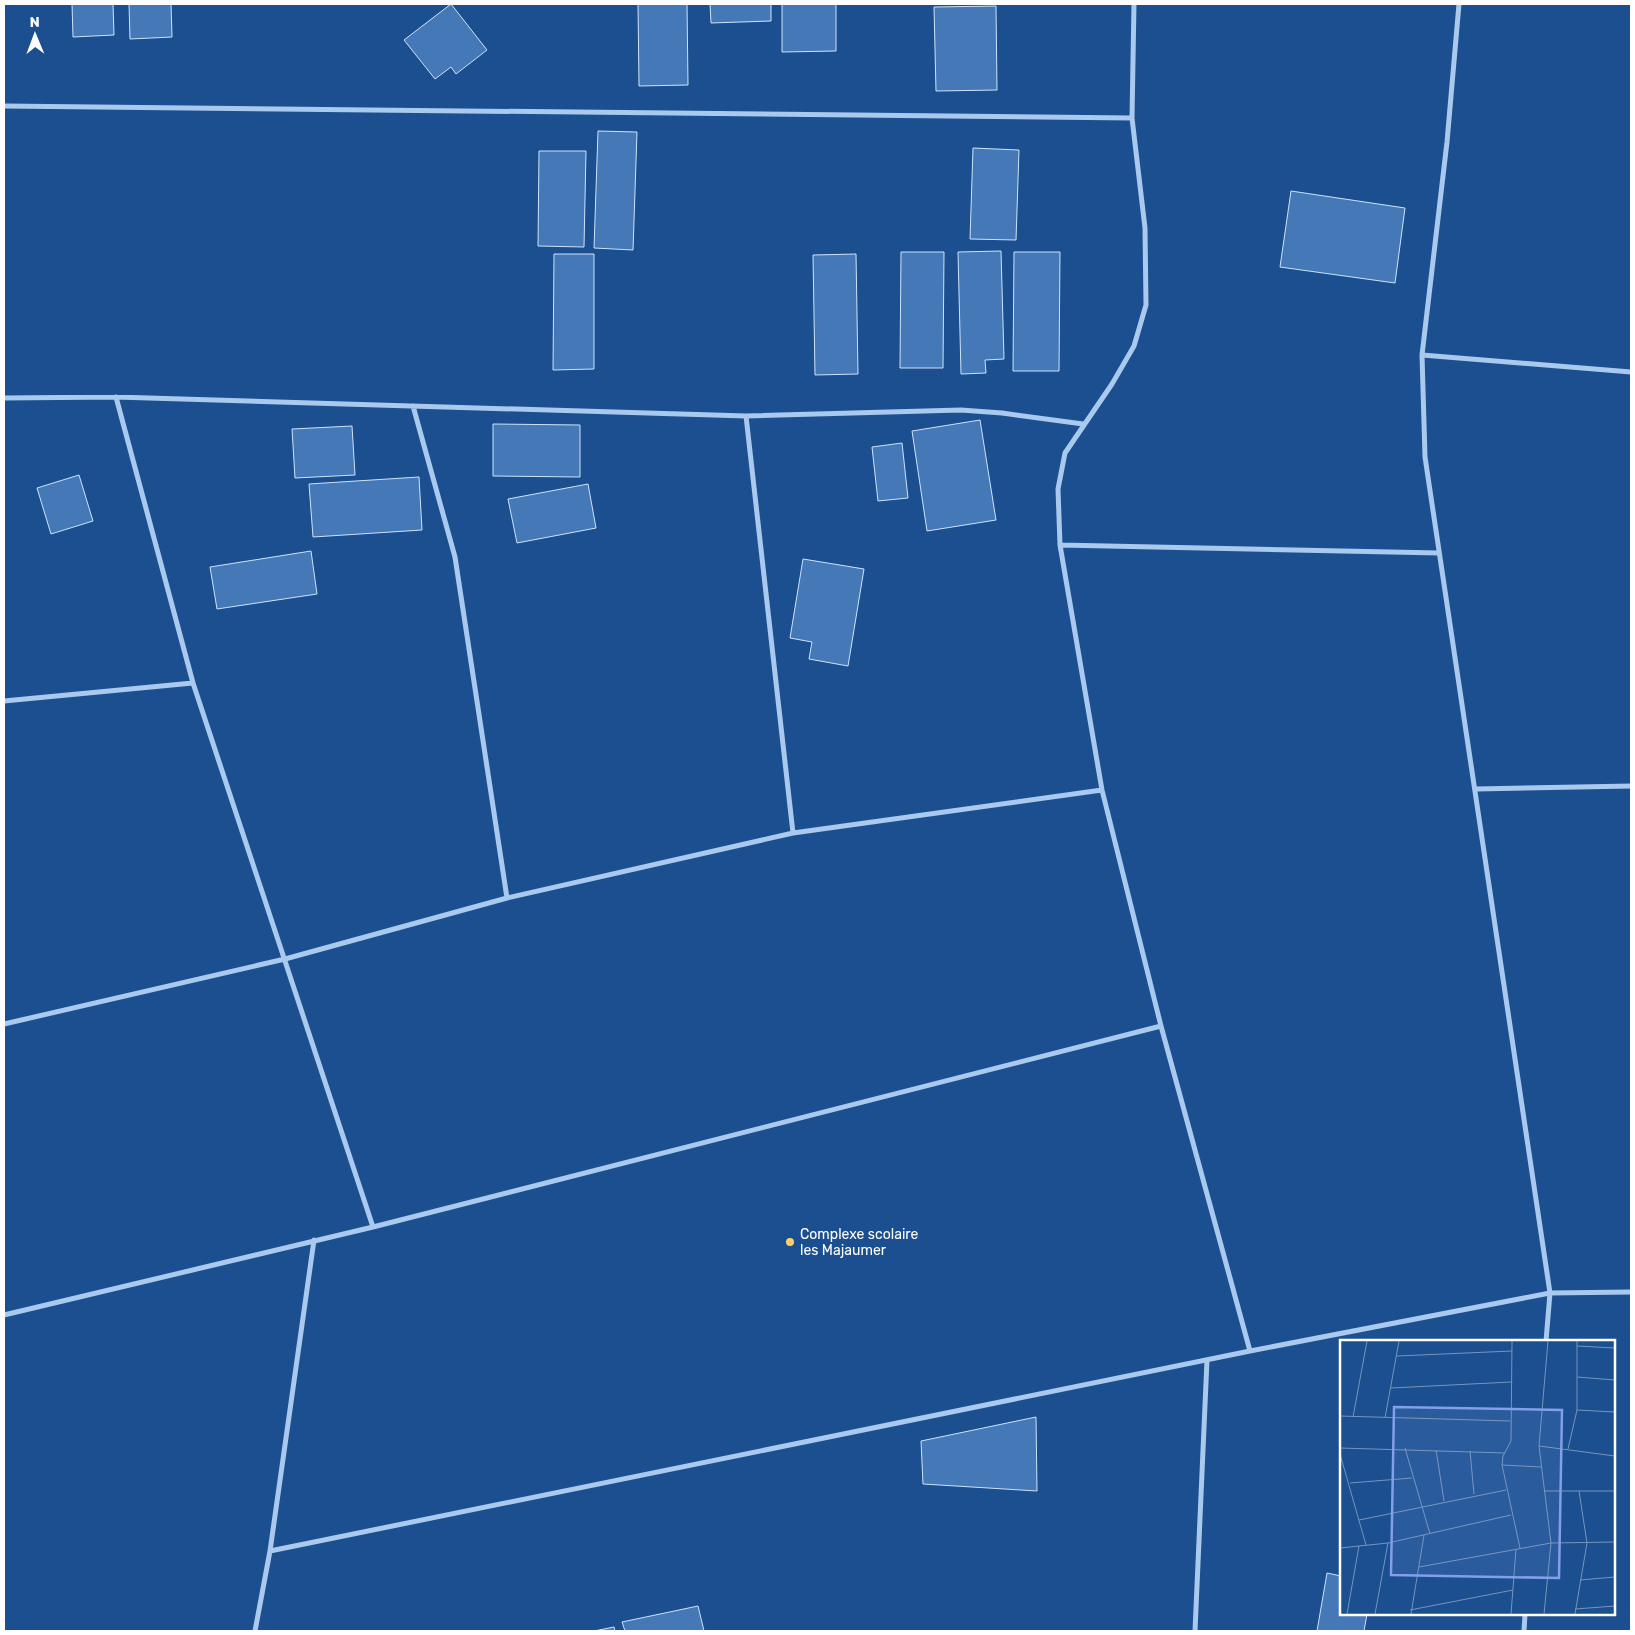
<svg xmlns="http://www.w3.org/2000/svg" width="1635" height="1635" font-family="Rubik,sans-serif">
	<rect width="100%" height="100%" fill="#1b4f8f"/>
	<path fill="#4478b7" stroke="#cfe3fa" d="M 72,4 L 113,4 L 114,35 L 73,37 Z
		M 129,4 L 171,4 L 172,37 L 130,39 Z
		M 451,4 L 487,50 L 456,74 L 451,67 L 435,79 L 404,40 Z
		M 638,4 L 687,4 L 688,85 L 639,86 Z
		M 710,4 L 771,4 L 771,21 L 711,23 Z
		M 782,4 L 836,4 L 836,51 L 782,52 Z
		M 996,6 L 997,90 L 936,91 L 934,7 Z
		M 598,131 L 637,132 L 633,250 L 594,248 Z
		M 973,148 L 1019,150 L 1016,240 L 970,239 Z
		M 539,151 L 586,151 L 584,247 L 538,246 Z
		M 1291,191 L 1405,208 L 1395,283 L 1280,267 Z
		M 1001,251 L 1004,359 L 985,360 L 986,373 L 961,374 L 958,252 Z
		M 901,252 L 944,252 L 943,368 L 900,368 Z
		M 1014,252 L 1060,252 L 1059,371 L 1013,371 Z
		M 554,254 L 594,254 L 594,369 L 553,370 Z
		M 856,254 L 858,374 L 815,375 L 813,255 Z
		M 980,420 L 996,520 L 927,531 L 912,431 Z
		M 493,424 L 580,425 L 580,477 L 493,476 Z
		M 352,426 L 355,475 L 295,478 L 292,429 Z
		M 902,443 L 908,498 L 878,501 L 872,447 Z
		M 79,475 L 93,521 L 51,534 L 37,488 Z
		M 419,477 L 422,530 L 313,537 L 309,484 Z
		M 588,484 L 596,528 L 517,543 L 508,499 Z
		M 311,551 L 317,594 L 217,609 L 210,567 Z
		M 803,559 L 864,569 L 848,666 L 809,659 L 812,642 L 790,638 Z
		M 1036,1417 L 1037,1491 L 923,1484 L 921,1441 Z
		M 1327,1573 L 1341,1576 L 1341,1614 L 1367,1614 L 1364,1631 L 1317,1631 Z
		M 698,1606 L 704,1631 L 625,1631 L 622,1622 Z
		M 614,1627 L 615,1631 L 594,1631 Z"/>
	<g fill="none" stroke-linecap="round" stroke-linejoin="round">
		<path stroke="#a9c9ee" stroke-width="5" d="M 1134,4 L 1132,118 L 1145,228 L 1146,305 L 1134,346 L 1112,384 L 1065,453 L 1058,489 L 1060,545 L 1102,790 L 1161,1026 L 1250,1351
			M 1459,4 L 1447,142 L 1422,355 L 1425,457 L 1550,1293 L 1546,1341
			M 4,106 L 1132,118
			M 1422,355 L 1631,372
			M 116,397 L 193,683 L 373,1227
			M 4,398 L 116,397 L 746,416 L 961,410 L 1002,413 L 1083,424
			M 413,406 L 455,557 L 507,898
			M 746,416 L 793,833
			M 1060,545 L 1439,553
			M 4,701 L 193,683
			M 1476,789 L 1631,786
			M 4,1024 L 285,959 L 507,898 L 793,833 L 1102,790
			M 4,1315 L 373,1227 L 1161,1026
			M 270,1551 L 1250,1351 L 1550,1293 L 1631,1292
			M 255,1631 L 270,1551 L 314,1240
			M 1195,1631 L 1207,1360
			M 1524,1631 L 1525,1614"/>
	</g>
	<circle fill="#ffd166" stroke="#1b4f8f" stroke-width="2" cx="790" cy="1242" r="5"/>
	<g text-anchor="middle" stroke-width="4" stroke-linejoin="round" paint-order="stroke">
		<g font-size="14" fill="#fff" stroke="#1b4f8f" text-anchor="start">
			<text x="800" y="1239">Complexe scolaire<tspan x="800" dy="16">les Majaumer</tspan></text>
		</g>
	</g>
	<g transform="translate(1340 1340)">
		<rect width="275" height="275" fill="#1b4f8f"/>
		<path fill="none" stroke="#7695bc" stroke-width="1" d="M 172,1 L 171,101 L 163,116 L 162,125 L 180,208M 237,6 L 275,8M 57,16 L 172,11M 237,37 L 275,40M 51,48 L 171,42M 237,70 L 275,72M 0,76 L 170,81M 13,77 L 27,1M 45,78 L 59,1M 199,106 L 275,116M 0,108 L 165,113M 65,108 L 90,194M 228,109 L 237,70 L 237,1M 96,110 L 104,161M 130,111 L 134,154M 0,114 L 26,205M 162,125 L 201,127M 10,143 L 72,138M 204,151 L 275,151M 19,180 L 166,150M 0,208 L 48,203 L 171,175M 79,227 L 211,203 L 275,202M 240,240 L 275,237M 235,269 L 275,266M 70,270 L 173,250M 7,274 L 19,206M 35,274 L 48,203M 71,274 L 84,195M 171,274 L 176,209M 204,274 L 211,203 L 199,106 L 208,1M 235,274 L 247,203 L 239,151"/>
		<path fill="#839eea" fill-opacity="0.15" stroke="#839eea" stroke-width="2.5" d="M 54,67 L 222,70 L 219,238 L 51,235 Z"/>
		<rect width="275" height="275" fill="none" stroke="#fff" stroke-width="2.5"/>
	</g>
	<rect width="1635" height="1635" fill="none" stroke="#ffffff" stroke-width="10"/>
	<g transform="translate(35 35) rotate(359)" stroke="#1b4f8f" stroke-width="4" paint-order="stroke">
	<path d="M0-4L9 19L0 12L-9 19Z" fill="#ffffff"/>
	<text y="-8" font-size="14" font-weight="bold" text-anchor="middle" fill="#ffffff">N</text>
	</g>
</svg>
